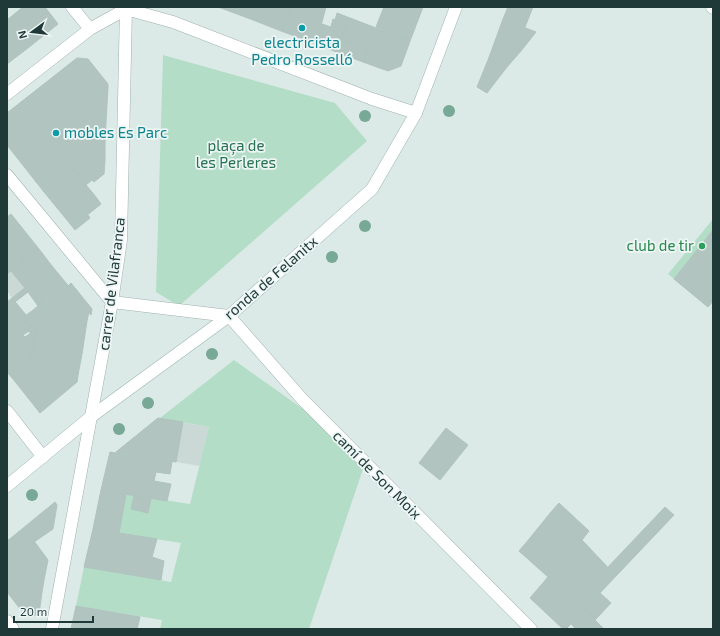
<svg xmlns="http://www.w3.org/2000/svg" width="720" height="636" font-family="'Exo 2',sans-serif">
	<rect width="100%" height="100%" fill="#dceae7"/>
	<path fill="#cbd9d6" d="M 39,249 L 52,266 L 12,298 L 7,291 L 7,274 Z
		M 158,418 L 209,427 L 200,466 L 116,452 Z"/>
	<path fill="#b3ddc7" d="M 163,55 L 335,103 L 367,141 L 179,306 L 156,292 Z
		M 713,219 L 713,301 L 708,307 L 668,274 Z
		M 234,360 L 310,414 L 363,469 L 309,629 L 160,629 L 162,620 L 76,606 L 84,567 L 171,582 L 181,543 L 93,529 L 101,490 L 190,504 L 209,427 L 160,418 Z"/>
	<path fill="#b2c4c0" stroke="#afc3bf" d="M 23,7 L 45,7 L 58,24 L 28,48 L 7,21 L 7,20 Z
		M 218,7 L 252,7 L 248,18 Z
		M 252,7 L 266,7 L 288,15 L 281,31 L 248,18 Z
		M 266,7 L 291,7 L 288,15 Z
		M 291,7 L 326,7 L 316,44 L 281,31 Z
		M 384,7 L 423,7 L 410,41 L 376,27 Z
		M 508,7 L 533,7 L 525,27 L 503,19 Z
		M 337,13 L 410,41 L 401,66 L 388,71 L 363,62 L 368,49 L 341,40 L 347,24 L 335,20 Z
		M 333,19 L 347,24 L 341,40 L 344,40 L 339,53 L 316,44 L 322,24 L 331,27 Z
		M 503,19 L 536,32 L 521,51 L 495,41 Z
		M 7,22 L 28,48 L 7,64 Z
		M 344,40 L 368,49 L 363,62 L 339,53 Z
		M 495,41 L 521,51 L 507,67 L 488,60 Z
		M 77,58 L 88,59 L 108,84 L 108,87 L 92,99 L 106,122 L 105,144 L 44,192 L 7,145 L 7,113 Z
		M 488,60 L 507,67 L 487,93 L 477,87 Z
		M 108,87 L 106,122 L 92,99 Z
		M 105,144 L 105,160 L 81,178 L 73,169 Z
		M 105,160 L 104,174 L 94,182 L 92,180 L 86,185 L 81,178 Z
		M 73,169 L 96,197 L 80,209 L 58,181 Z
		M 58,181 L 80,209 L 67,220 L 44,192 Z
		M 96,197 L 101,204 L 86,216 L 80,209 Z
		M 80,209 L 86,216 L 88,215 L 90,218 L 75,230 L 67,220 Z
		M 11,214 L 39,249 L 25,260 L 7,237 L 7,217 Z
		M 713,230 L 713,301 L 708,307 L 674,279 Z
		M 7,237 L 25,260 L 7,274 Z
		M 39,249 L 52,266 L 25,288 L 11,271 Z
		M 52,266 L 66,283 L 44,300 L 31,283 Z
		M 31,283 L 44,300 L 38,306 L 28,292 L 15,302 L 12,298 Z
		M 66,283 L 89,311 L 87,321 L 58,344 L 51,335 L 41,342 L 48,352 L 25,370 L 21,366 L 30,359 L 39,320 L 32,311 Z
		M 71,283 L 92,309 L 91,315 L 68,286 Z
		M 12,298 L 26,315 L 7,329 L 7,302 Z
		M 32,311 L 39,320 L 30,327 L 22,318 Z
		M 22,318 L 30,327 L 27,329 L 29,331 L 23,335 L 25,337 L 31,333 L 35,339 L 30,359 L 21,366 L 25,370 L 13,379 L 7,372 L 7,329 Z
		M 39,320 L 35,339 L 27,329 Z
		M 87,321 L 82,354 L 71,341 L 60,351 L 78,375 L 77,382 L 40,413 L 13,379 Z
		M 51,335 L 58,344 L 48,352 L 41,342 Z
		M 71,341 L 82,354 L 78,375 L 60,351 Z
		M 158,418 L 183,422 L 176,462 L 116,452 Z
		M 446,428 L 468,445 L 440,480 L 419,463 Z
		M 110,452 L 172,462 L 170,474 L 156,472 L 154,481 L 171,484 L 167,501 L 101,490 Z
		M 101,490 L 126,495 L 119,533 L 93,529 Z
		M 134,496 L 151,499 L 148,513 L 131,509 Z
		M 55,502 L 57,505 L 53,529 L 21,551 L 11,538 Z
		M 559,503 L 589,531 L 582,540 L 551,512 Z
		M 665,507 L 674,515 L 616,576 L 608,567 Z
		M 551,512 L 582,540 L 560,565 L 530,538 Z
		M 93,529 L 157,539 L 152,557 L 164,561 L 161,580 L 84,567 Z
		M 11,538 L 28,559 L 16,568 L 22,575 L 33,566 L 44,580 L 42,592 L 21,610 L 7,592 L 7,541 Z
		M 530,538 L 560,565 L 582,540 L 616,576 L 566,629 L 563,629 L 530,598 L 548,577 L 519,551 Z
		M 34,541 L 48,560 L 44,580 L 21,551 Z
		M 28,559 L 33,566 L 22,575 L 16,568 Z
		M 42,592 L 39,614 L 28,617 L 21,610 Z
		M 600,593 L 611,603 L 595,620 L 585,609 Z
		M 76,606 L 140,617 L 137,629 L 71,629 Z
		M 585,609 L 595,620 L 604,629 L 576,629 L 571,624 Z"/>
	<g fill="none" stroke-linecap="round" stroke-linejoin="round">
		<g stroke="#9fb1af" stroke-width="13">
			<path id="minor" d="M 72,7 L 90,29
				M 712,7 L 713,8
				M 7,94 L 90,29 L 126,9 L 173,22 L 372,99 L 416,113
				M 7,175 L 112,302
				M 112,302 L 229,316 L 302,399 L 531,629
				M 7,411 L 43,457
				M 7,621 L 13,629
				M 52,629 L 112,302 L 121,240 L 126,7"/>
		</g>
		<g stroke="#9bb6b2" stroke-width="13">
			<path id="secondary" d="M 7,486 L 92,416 L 229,316 L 372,189 L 416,113 L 456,7"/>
		</g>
		<use href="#minor" stroke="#fff" stroke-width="12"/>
		<use href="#secondary" stroke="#fff" stroke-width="12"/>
	</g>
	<g fill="#78a896">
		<circle cx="449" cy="111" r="6"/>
		<circle cx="365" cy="116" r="6"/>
		<circle cx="365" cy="226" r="6"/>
		<circle cx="332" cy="257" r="6"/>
		<circle cx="212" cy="354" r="6"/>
		<circle cx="148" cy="403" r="6"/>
		<circle cx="119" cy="429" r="6"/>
		<circle cx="32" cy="495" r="6"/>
	</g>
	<g fill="#0f9aa8" stroke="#edf6f4" stroke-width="1.5">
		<circle cx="302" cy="28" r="4"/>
		<circle cx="56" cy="133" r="4"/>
	</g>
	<circle fill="#2e9e5b" stroke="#edf6f4" stroke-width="1.5" cx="702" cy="246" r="4"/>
	<g text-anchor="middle" stroke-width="3.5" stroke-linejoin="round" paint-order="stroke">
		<g font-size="15" fill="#0d838f" stroke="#edf6f4">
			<text x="302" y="48">electricista<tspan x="302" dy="17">Pedro Rosselló</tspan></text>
			<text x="64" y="138" text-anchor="start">mobles Es Parc</text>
		</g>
		<g font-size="15" fill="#267253" stroke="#edf6f4">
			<text x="236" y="151">plaça de<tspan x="236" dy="17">les Perleres</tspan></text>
		</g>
		<g font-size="15" fill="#27864d" stroke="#edf6f4" text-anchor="end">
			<text x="694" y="251">club de tir</text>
		</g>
		<g font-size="15" fill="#1e3938" stroke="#edf6f4">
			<text transform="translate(271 278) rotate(-41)" y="5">ronda de Felanitx</text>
			<text transform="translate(112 284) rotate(-83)" y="5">carrer de Vilafranca</text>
			<text transform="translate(377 475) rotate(45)" y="5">camí de Son Moix</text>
		</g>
	</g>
	<rect width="720" height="636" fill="none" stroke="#1e3938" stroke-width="16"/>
	<g transform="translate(32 32) rotate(255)" stroke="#edf6f4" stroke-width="3" paint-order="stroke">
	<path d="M0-3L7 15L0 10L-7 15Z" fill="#1e3938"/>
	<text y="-6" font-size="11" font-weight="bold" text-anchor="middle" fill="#1e3938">N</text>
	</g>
	<path d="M14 616v6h79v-6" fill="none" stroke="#1e3938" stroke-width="2"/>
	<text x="20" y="616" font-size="12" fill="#1e3938" stroke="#edf6f4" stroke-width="3" paint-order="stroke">20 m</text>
</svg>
